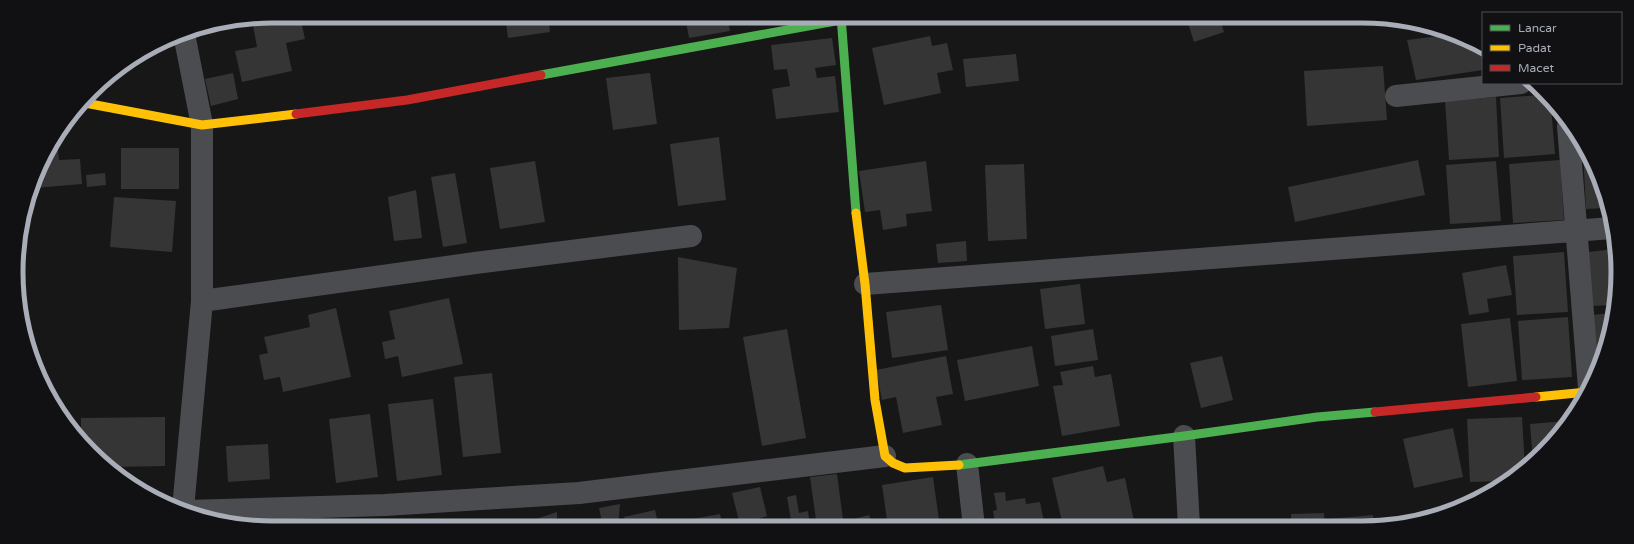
<svg xmlns="http://www.w3.org/2000/svg" width="1634" height="544" font-family="'Varela Round',sans-serif">
	<rect width="100%" height="100%" fill="#171717"/>
	<path fill="#353536" d="M 272,16 L 300,16 L 305,39 L 286,43 L 292,71 L 242,82 L 235,51 L 257,47 L 252,20 Z
		M 505,16 L 548,16 L 550,32 L 508,38 Z
		M 685,16 L 727,16 L 730,31 L 689,38 Z
		M 1201,16 L 1219,16 L 1224,32 L 1194,42 L 1187,20 Z
		M 1448,35 L 1483,52 L 1483,70 L 1416,80 L 1407,40 Z
		M 930,36 L 932,46 L 947,43 L 953,70 L 937,73 L 941,93 L 884,105 L 872,48 Z
		M 832,38 L 836,65 L 815,68 L 817,78 L 835,76 L 839,112 L 776,119 L 772,89 L 790,86 L 787,69 L 774,70 L 771,45 Z
		M 1016,54 L 1019,81 L 966,87 L 963,59 Z
		M 1383,66 L 1387,120 L 1307,126 L 1304,71 Z
		M 233,73 L 238,99 L 211,106 L 205,79 Z
		M 650,73 L 657,124 L 613,130 L 606,78 Z
		M 1541,95 L 1551,107 L 1555,154 L 1504,158 L 1500,98 Z
		M 1496,97 L 1499,157 L 1449,160 L 1445,101 Z
		M 719,137 L 726,200 L 678,206 L 670,144 Z
		M 57,139 L 59,160 L 80,159 L 82,184 L 34,188 L 43,159 Z
		M 121,148 L 179,148 L 179,189 L 121,189 Z
		M 1583,151 L 1586,151 L 1605,208 L 1586,209 Z
		M 1418,160 L 1425,195 L 1295,222 L 1288,187 Z
		M 1560,160 L 1564,220 L 1513,223 L 1509,164 Z
		M 535,161 L 545,222 L 500,229 L 490,168 Z
		M 926,161 L 932,211 L 906,214 L 907,226 L 883,230 L 880,210 L 865,212 L 859,171 Z
		M 1496,161 L 1501,221 L 1450,224 L 1446,165 Z
		M 1024,164 L 1027,239 L 988,241 L 985,165 Z
		M 105,173 L 106,185 L 87,187 L 86,175 Z
		M 455,173 L 467,243 L 443,247 L 431,177 Z
		M 416,190 L 422,238 L 394,241 L 388,197 Z
		M 114,197 L 176,201 L 172,252 L 110,247 Z
		M 966,241 L 967,261 L 938,263 L 936,244 Z
		M 1615,249 L 1611,305 L 1592,306 L 1588,252 Z
		M 1564,252 L 1568,312 L 1517,315 L 1513,256 Z
		M 678,257 L 737,268 L 729,328 L 679,330 Z
		M 1506,265 L 1512,295 L 1487,299 L 1489,312 L 1469,315 L 1462,273 Z
		M 1080,284 L 1085,324 L 1045,329 L 1040,289 Z
		M 449,298 L 463,364 L 402,377 L 398,356 L 385,359 L 382,342 L 395,339 L 389,311 Z
		M 941,305 L 948,350 L 892,358 L 886,312 Z
		M 336,308 L 351,377 L 283,392 L 280,377 L 264,380 L 259,355 L 268,353 L 264,337 L 310,327 L 308,315 Z
		M 1611,313 L 1609,338 L 1597,368 L 1593,315 Z
		M 1568,317 L 1572,377 L 1522,380 L 1518,321 Z
		M 1510,318 L 1517,381 L 1468,387 L 1461,324 Z
		M 787,329 L 806,438 L 762,446 L 743,337 Z
		M 1093,329 L 1098,360 L 1055,366 L 1051,336 Z
		M 1032,346 L 1039,386 L 965,401 L 957,360 Z
		M 946,356 L 953,394 L 936,397 L 942,425 L 903,433 L 896,397 L 882,400 L 876,370 Z
		M 1222,356 L 1233,400 L 1201,408 L 1190,363 Z
		M 1093,366 L 1095,377 L 1111,374 L 1120,426 L 1062,436 L 1053,386 L 1063,385 L 1060,372 Z
		M 492,373 L 501,453 L 463,457 L 454,377 Z
		M 433,399 L 442,475 L 397,481 L 388,404 Z
		M 370,414 L 378,477 L 336,483 L 329,419 Z
		M 165,417 L 165,466 L 112,467 L 81,437 L 81,418 Z
		M 1522,417 L 1525,468 L 1506,481 L 1470,482 L 1467,419 Z
		M 1566,421 L 1533,462 L 1530,424 Z
		M 1453,428 L 1463,477 L 1414,488 L 1403,439 Z
		M 268,444 L 270,479 L 228,482 L 226,446 Z
		M 1103,466 L 1107,482 L 1125,478 L 1135,526 L 1107,526 L 1106,522 L 1091,525 L 1092,526 L 1063,526 L 1052,478 Z
		M 837,474 L 844,527 L 817,527 L 810,477 Z
		M 933,477 L 940,527 L 888,527 L 882,485 Z
		M 760,487 L 767,516 L 740,525 L 732,493 Z
		M 1005,492 L 1006,501 L 1025,498 L 1026,504 L 1040,502 L 1045,527 L 987,527 L 995,524 L 993,511 L 997,510 L 994,493 Z
		M 796,495 L 799,513 L 808,511 L 810,527 L 764,527 L 764,525 L 791,520 L 787,497 Z
		M 620,504 L 618,527 L 603,527 L 599,508 Z
		M 655,510 L 659,527 L 626,527 L 624,517 Z
		M 557,512 L 557,527 L 527,528 L 527,522 Z
		M 1324,513 L 1325,526 L 1291,526 L 1291,514 Z
		M 720,514 L 723,527 L 677,527 L 676,522 Z
		M 869,515 L 873,527 L 857,527 L 854,519 Z
		M 1373,515 L 1374,526 L 1329,526 L 1329,519 Z
		M 473,523 L 474,528 L 440,528 L 440,525 Z"/>
	<g fill="none" stroke-linecap="round" stroke-linejoin="round">
		<path stroke="#4b4c50" stroke-width="22" d="M 1396,96 L 1521,83
			M 1568,126 L 1589,388
			M 865,284 L 1612,228
			M 202,301 L 475,263 L 691,236
			M 1184,436 L 1189,526
			M 967,464 L 974,527
			M 183,509 L 202,301 L 202,125 L 184,34
			M 187,511 L 385,505 L 579,493 L 885,456"/>
		<path stroke="#4caf50" stroke-width="9" d="M 841,16 L 856,213
			M 541,75 L 841,20
			M 959,465 L 1184,436 L 1317,417 L 1375,412"/>
		<path stroke="#ffc107" stroke-width="9" d="M 85,103 L 202,125 L 296,114
			M 856,213 L 865,284 L 875,400 L 885,456 L 893,463 L 905,468 L 959,465
			M 1536,397 L 1587,392"/>
		<path stroke="#c62828" stroke-width="9" d="M 296,114 L 407,100 L 541,75
			M 1375,412 L 1536,397"/>
	</g>
	<path d="M0 0H1634V544H0ZM272 23H1362A249 249 0 0 1 1611 272V272A249 249 0 0 1 1362 521H272A249 249 0 0 1 23 272V272A249 249 0 0 1 272 23Z" fill="#111113" fill-rule="evenodd"/>
	<path fill="none" stroke="#a8adb8" stroke-width="5" d="M272 23H1362A249 249 0 0 1 1611 272V272A249 249 0 0 1 1362 521H272A249 249 0 0 1 23 272V272A249 249 0 0 1 272 23Z"/>
	<rect x="1482" y="12" width="140" height="72" fill="#111113" stroke="#4d4f55"/>
	<rect x="1490" y="25" width="20" height="6" fill="#4caf50" stroke="#4d4f55"/>
	<text x="1518" y="32" font-size="12" fill="#a8adb8">Lancar</text>
	<rect x="1490" y="45" width="20" height="6" fill="#ffc107" stroke="#4d4f55"/>
	<text x="1518" y="52" font-size="12" fill="#a8adb8">Padat</text>
	<rect x="1490" y="65" width="20" height="6" fill="#c62828" stroke="#4d4f55"/>
	<text x="1518" y="72" font-size="12" fill="#a8adb8">Macet</text>
</svg>
